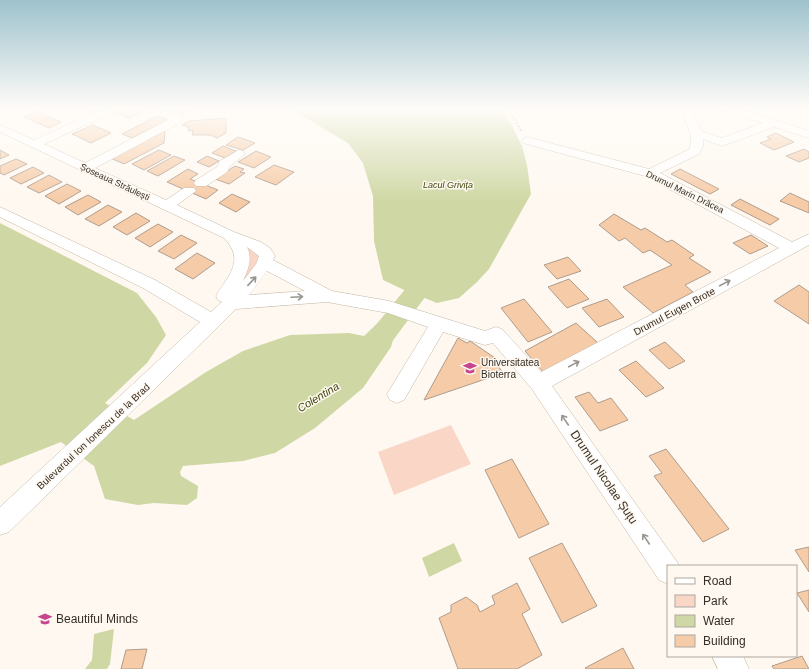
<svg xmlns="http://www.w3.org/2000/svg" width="809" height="669" font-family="Arial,sans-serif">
	<rect width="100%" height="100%" fill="#fef8f0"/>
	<path fill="#fad6c7" d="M 247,248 C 255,251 257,252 259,260 L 245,282 L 240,281 Z
		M 451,425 L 471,464 L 394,495 L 378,452 Z"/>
	<path fill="#cfd8a5" d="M 290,108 L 499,108 L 511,124 L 522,146 L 527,165 L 531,194 L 489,269 L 477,282 L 459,298 L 437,303 L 402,289 L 383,280 L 374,241 L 373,196 L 363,163 L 348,143 L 314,123 Z
		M 0,223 L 137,293 L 156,317 L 166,335 L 147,363 L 105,403 L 134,420 L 206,372 L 243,351 L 290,335 L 349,333 L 364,336 L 384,317 L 397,325 L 391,347 L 363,388 L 315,428 L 275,453 L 243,461 L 183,466 L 180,472 L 181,476 L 198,486 L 197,498 L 187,505 L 154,503 L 138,505 L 105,499 L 94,466 L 61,442 L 0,466 Z
		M 454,543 L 462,561 L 429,577 L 422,558 Z
		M 114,629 L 110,664 L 107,669 L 85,669 L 92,660 L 94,634 Z"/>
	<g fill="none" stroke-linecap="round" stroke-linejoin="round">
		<path fill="#cfd8a5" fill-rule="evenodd" d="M 437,258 L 445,260 L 448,266 L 380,358 L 371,361 L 362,358 L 358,350 L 362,342 L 429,260 Z"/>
	</g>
	<path fill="#f6cba7" stroke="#ae9c8d" d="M 87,108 L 105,108 L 96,112 Z
		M 123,108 L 150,108 L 129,118 L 113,112 Z
		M 173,108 L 195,108 L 184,114 L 171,109 Z
		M 37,111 L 61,122 L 49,128 L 24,117 Z
		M 157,116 L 168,120 L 132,138 L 122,134 Z
		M 226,118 L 226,133 L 217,138 L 210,135 L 192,135 L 193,130 L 188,131 L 189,127 L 182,125 L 189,121 Z
		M 93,125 L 111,133 L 91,143 L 72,134 Z
		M 165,131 L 164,143 L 124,164 L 108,157 L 123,152 Z
		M 776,133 L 794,142 L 774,150 L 760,143 L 771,139 L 767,137 Z
		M 238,137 L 255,143 L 243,150 L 226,145 Z
		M 223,146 L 236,151 L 225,158 L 212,153 Z
		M 804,149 L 809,152 L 809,158 L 799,162 L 786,156 Z
		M 0,150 L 9,155 L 0,159 Z
		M 159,150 L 171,155 L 144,170 L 132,164 Z
		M 256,151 L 271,157 L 254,168 L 238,162 Z
		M 174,156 L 185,160 L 158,176 L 147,171 Z
		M 207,156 L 219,161 L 209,167 L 197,162 Z
		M 16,159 L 27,164 L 4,175 L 0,173 L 0,166 Z
		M 274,165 L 294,172 L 276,185 L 255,177 Z
		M 235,166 L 244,169 L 240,172 L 245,173 L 229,184 L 215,179 Z
		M 33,167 L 44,173 L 21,184 L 10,178 Z
		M 188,169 L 198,174 L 190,179 L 218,190 L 206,199 L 167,182 Z
		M 680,169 L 719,189 L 710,194 L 671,174 Z
		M 49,175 L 62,182 L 39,193 L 27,187 Z
		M 67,184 L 81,191 L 59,204 L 45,196 Z
		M 790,193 L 809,202 L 809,213 L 780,201 Z
		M 232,194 L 250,202 L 236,212 L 219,203 Z
		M 88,195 L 101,202 L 78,215 L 65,207 Z
		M 740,199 L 779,219 L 770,225 L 731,205 Z
		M 108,205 L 122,212 L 99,226 L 85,219 Z
		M 136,213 L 150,221 L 127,235 L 113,227 Z
		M 614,214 L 641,230 L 645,228 L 667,242 L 672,240 L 694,255 L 689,258 L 711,272 L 685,285 L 693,292 L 653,313 L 623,287 L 672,265 L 650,250 L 643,253 L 625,238 L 619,241 L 599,225 Z
		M 158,224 L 173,232 L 150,247 L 135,238 Z
		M 181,235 L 197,243 L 174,259 L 158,251 Z
		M 751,235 L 768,246 L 750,254 L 733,243 Z
		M 197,253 L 215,263 L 193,279 L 175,269 Z
		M 568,257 L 581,271 L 557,279 L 544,265 Z
		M 569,279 L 589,299 L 567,308 L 548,287 Z
		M 799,285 L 809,292 L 809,324 L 774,301 Z
		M 524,299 L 552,332 L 528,342 L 501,308 Z
		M 607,299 L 624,317 L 599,327 L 582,308 Z
		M 576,323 L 598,343 L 545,374 L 525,351 Z
		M 458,338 L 467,343 L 470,341 L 498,360 L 496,363 L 503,373 L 424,400 Z
		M 665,342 L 685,361 L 669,369 L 649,350 Z
		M 636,361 L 664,388 L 646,397 L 619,370 Z
		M 589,392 L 598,403 L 611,398 L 628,420 L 600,431 L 575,397 Z
		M 666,449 L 729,529 L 703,542 L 654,476 L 662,473 L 649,456 Z
		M 512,459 L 549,524 L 519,538 L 485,470 Z
		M 562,543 L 597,606 L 562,623 L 529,558 Z
		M 809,547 L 809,572 L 795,550 Z
		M 517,583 L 530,609 L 522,614 L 542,655 L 517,669 L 458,669 L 439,618 L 451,612 L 451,605 L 466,597 L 477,605 L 480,612 L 495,604 L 492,596 Z
		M 809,590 L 809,612 L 797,593 Z
		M 623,648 L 634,669 L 586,669 L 585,668 Z
		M 147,649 L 142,669 L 121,669 L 126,650 Z
		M 802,656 L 809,669 L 774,669 L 772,666 Z"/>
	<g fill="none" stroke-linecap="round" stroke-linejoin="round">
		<g stroke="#c3b7a4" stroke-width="1">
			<path id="minor" d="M 106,108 L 119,108 L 118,110 L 44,144 L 85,163 L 168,120 L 160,114 L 165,111 C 171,112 179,115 183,120 L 181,122 L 95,168 L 166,200 L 184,188 L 194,188 L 196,191 L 177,205 L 234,232 L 261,242 L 270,248 L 275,256 L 273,260 L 332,291 L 389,301 L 485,331 L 496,327 L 502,329 L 541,372 L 779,248 L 645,176 L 523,143 L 521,141 L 523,139 L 527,137 L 649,169 L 690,149 L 691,135 L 681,108 L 691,108 L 701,131 L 722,138 L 763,123 L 724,110 L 723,108 L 738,108 L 809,131 L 809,138 L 774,127 L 722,146 L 703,139 L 703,146 L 699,154 L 660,173 L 792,242 L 809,234 L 809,245 L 552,386 L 677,562 L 679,566 L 668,566 L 668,584 L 659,580 L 532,389 L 493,343 L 485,345 L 443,332 L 404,400 L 397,403 L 390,400 L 387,394 L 428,327 L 388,313 L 327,302 L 236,309 L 9,532 L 0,535 L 0,507 L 200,322 L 143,288 L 0,217 L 0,207 L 155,280 L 211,312 L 222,302 L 218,300 L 216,296 C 228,275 246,261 224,238 L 0,132 L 0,125 L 34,140 ZM 247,247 L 259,256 L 256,264 L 243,281 C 248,270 253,259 247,247 ZM 267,271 L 305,291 L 249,295 Z
				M 239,150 L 243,151 L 245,154 L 230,166 L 227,172 L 206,186 L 196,186 L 194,183 L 196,180 L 217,167 L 220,161 Z
				M 712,656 L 743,656 L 749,669 L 718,669 Z"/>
		</g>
		<path stroke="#b8b3ab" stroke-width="1.5" stroke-dasharray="2.5 1.5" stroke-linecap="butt" d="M 508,108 L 522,132"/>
		<use href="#minor" fill="#fff" fill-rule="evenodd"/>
	</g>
	<defs><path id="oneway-shaft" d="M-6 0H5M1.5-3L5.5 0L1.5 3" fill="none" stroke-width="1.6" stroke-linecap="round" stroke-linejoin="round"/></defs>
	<g stroke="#999692">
		<use href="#oneway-shaft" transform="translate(252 281) rotate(-47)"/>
		<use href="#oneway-shaft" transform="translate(725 283) rotate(-28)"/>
		<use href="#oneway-shaft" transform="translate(297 297) rotate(-3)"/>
		<use href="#oneway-shaft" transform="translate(574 364) rotate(-28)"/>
		<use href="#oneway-shaft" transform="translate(565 420) rotate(-124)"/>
		<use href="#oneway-shaft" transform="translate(646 539) rotate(-124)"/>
	</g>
	<linearGradient id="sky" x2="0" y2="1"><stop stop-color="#9ec2cd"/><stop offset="0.54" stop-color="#fffcf8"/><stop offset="1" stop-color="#fffcf8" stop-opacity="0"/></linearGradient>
	<rect width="809" height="201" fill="url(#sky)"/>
	<defs>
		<g id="university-bare" transform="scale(1.08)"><path d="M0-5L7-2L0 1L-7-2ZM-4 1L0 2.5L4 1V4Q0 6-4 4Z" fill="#c6458d" stroke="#fef8f0" stroke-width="2.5" paint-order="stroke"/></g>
		<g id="school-bare" transform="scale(1.08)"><path d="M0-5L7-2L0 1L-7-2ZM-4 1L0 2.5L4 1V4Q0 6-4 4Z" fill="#c6458d" stroke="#fef8f0" stroke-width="2.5" paint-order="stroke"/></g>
	</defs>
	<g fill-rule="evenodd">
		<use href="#university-bare" x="470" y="368"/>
		<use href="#school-bare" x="45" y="619"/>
	</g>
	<g text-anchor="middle" stroke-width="3" stroke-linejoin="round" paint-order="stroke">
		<g font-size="9" fill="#332e26" stroke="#fef8f0">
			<text transform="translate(115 182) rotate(25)" y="3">Șoseaua Străulești</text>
			<text transform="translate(685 192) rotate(26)" y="3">Drumul Marin Drăcea</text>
		</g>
		<g font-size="9" font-style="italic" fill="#42490e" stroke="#fef8f0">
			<text x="448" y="188">Lacul Grivița</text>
		</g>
		<g font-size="10" fill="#332e26" stroke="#fef8f0">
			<text transform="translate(674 311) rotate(-28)" y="4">Drumul Eugen Brote</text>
			<text transform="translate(93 436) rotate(-43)" y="4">Bulevardul Ion Ionescu de la Brad</text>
		</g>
		<g font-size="10" fill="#332e26" stroke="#fef8f0" text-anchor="start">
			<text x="481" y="366">Universitatea<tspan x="481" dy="12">Bioterra</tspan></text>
		</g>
		<g font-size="11" font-style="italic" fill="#42490e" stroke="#fef8f0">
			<text transform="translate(318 397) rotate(-31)" y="4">Colentina</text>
		</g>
		<g font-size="12" fill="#332e26" stroke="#fef8f0">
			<text transform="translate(604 477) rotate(56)" y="4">Drumul Nicolae Șuțu</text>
		</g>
		<g font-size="12" fill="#332e26" stroke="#fef8f0" text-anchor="start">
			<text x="56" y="623">Beautiful Minds</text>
		</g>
	</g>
	<rect x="667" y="565" width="130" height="92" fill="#fef8f0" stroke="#ada79f"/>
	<rect x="675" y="578" width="20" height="6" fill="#ffffff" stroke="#ada79f"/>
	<text x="703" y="585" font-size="12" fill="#332e26">Road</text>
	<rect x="675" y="595" width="20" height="12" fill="#fad6c7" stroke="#ada79f"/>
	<text x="703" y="605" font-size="12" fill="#332e26">Park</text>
	<rect x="675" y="615" width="20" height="12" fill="#cfd8a5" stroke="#ada79f"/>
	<text x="703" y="625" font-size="12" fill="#332e26">Water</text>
	<rect x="675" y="635" width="20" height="12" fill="#f6cba7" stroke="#ada79f"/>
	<text x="703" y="645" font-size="12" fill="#332e26">Building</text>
</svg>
